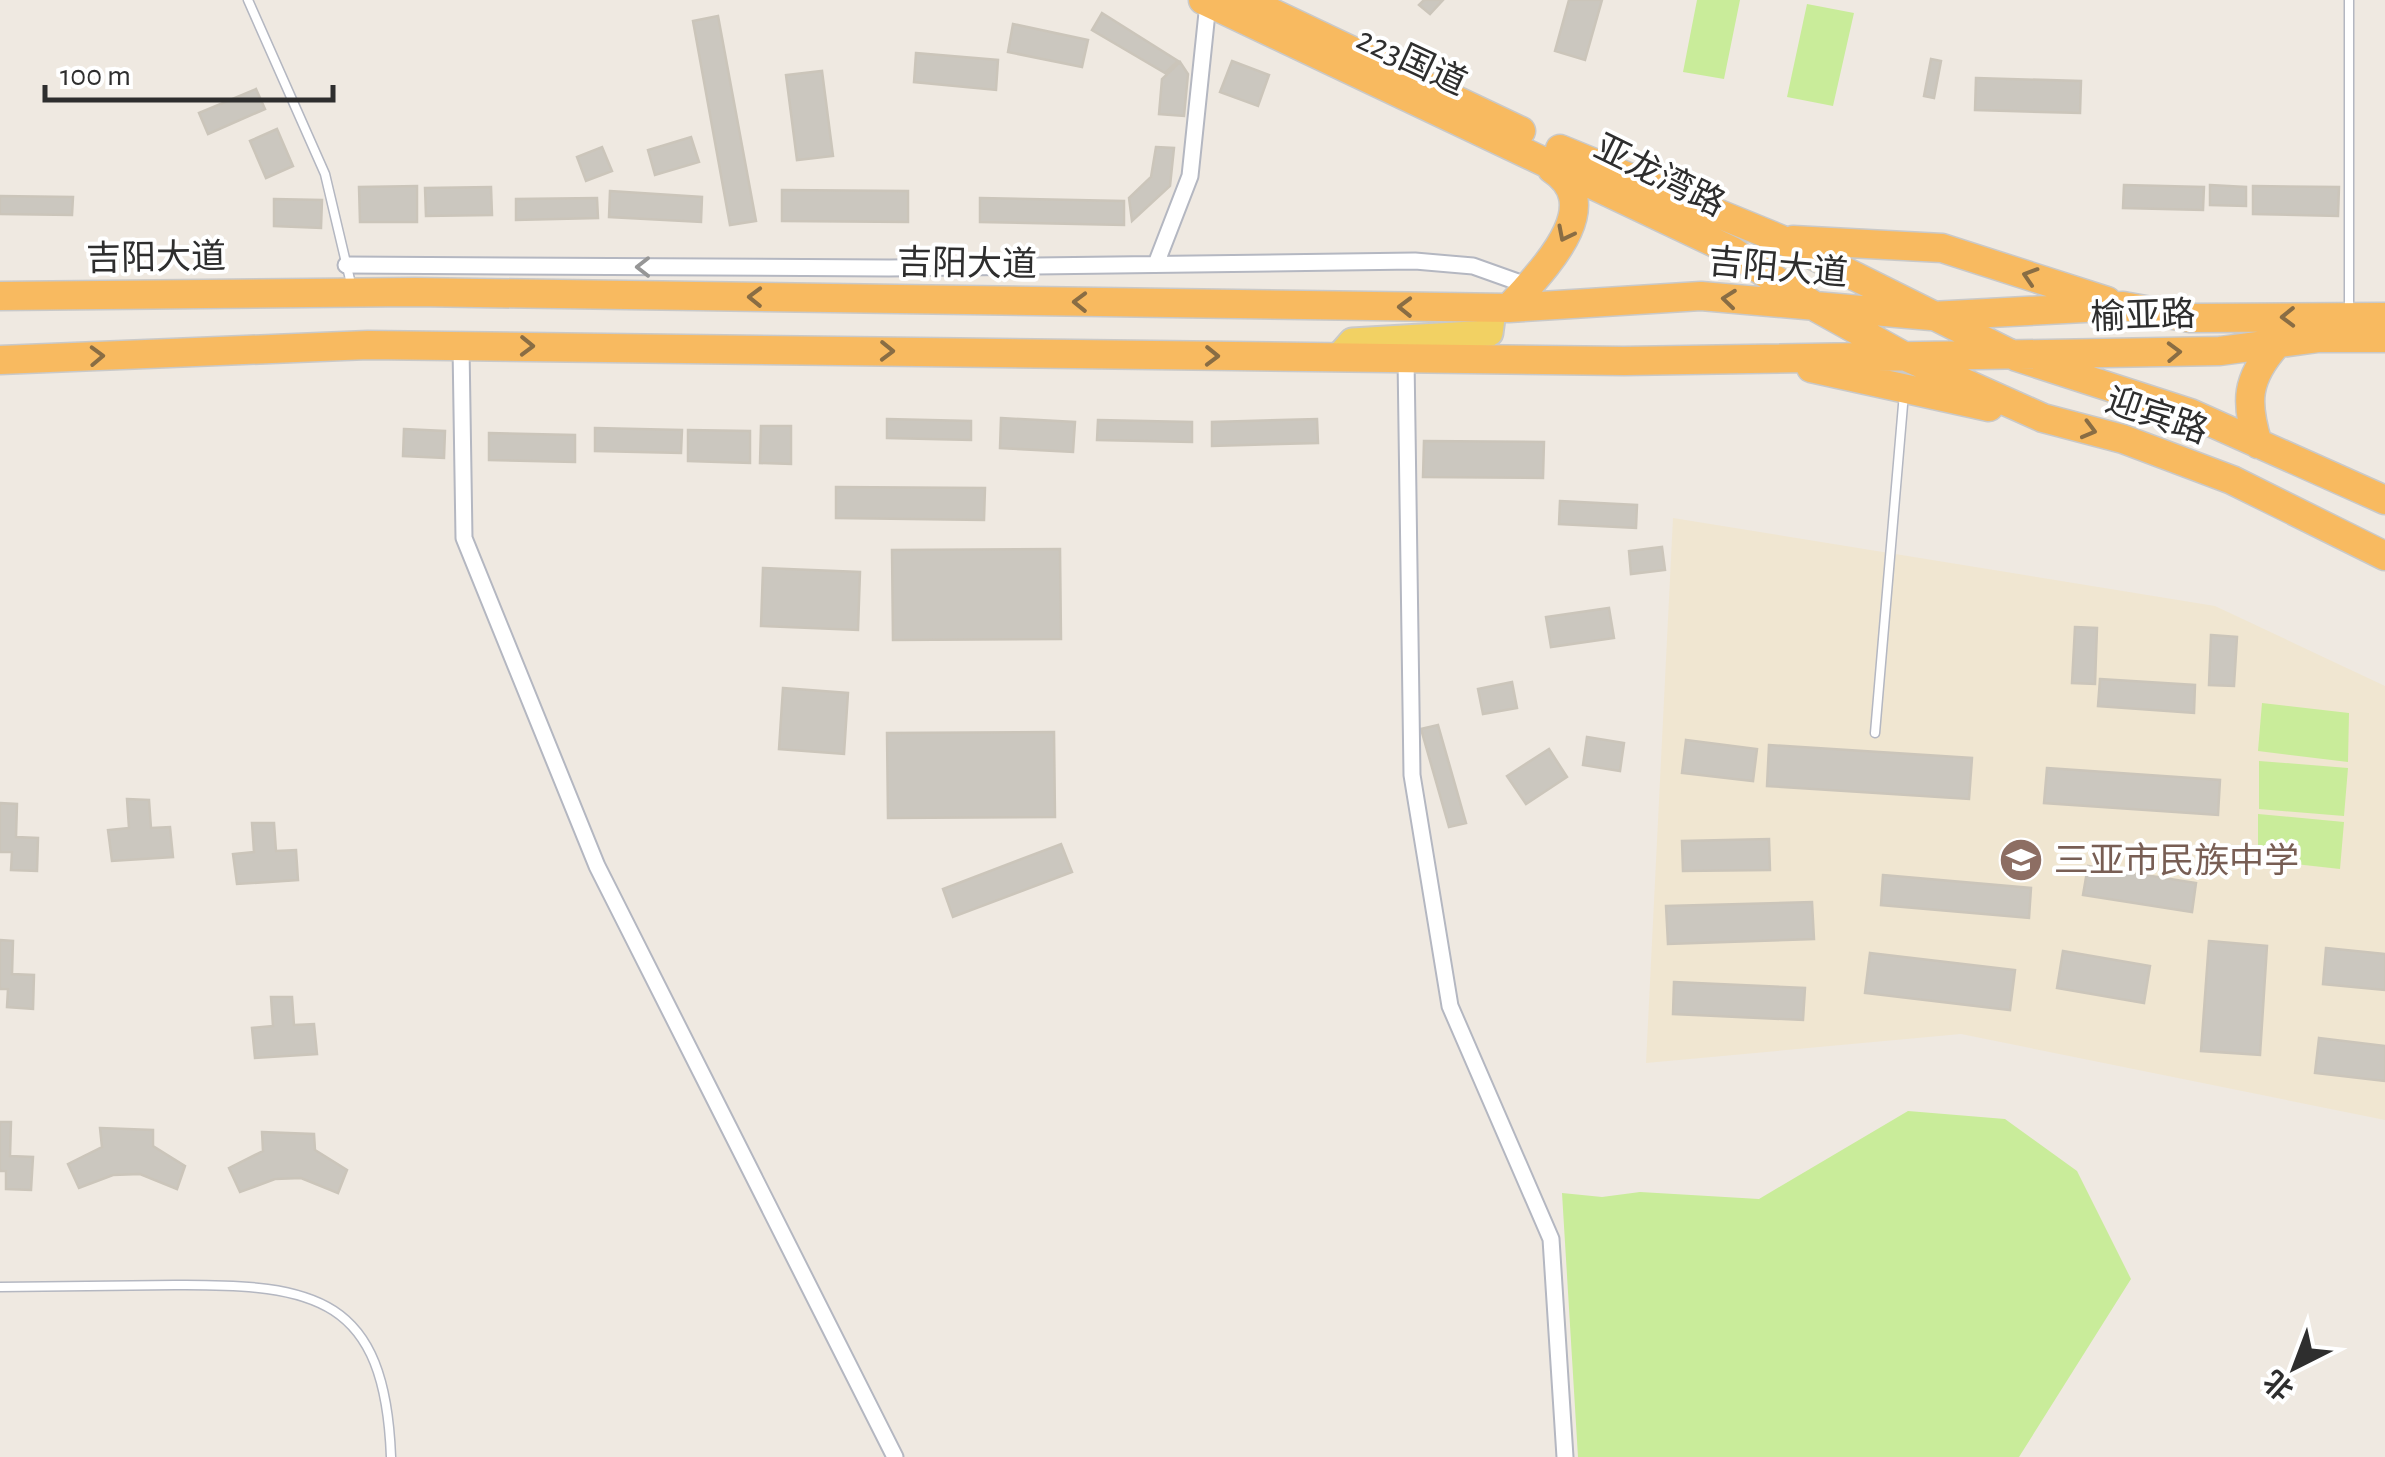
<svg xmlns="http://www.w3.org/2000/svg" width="2385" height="1457" font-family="'Alegreya Sans','Noto Sans SC',sans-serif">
	<rect width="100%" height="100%" fill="#efe9e1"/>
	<path fill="#f0e6d1" d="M 1673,518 L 2215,606 L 2385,686 L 2385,1120 L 1961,1034 L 1646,1063 Z"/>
	<path fill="#c9ec9a" d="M 1697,0 L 1740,0 L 1724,79 L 1683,72 Z
		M 1807,4 L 1854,13 L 1833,106 L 1787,97 Z
		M 2262,703 L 2349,713 L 2348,762 L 2258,751 Z
		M 2259,761 L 2348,768 L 2344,816 L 2259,809 Z
		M 2258,814 L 2344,822 L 2340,869 L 2258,860 Z
		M 1908,1111 L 2005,1119 L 2077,1171 L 2131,1279 L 2019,1457 L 1578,1457 L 1562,1193 L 1602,1197 L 1640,1192 L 1759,1199 Z"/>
	<path fill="#cbc7bf" stroke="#cbc5ba" stroke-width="2.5" d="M 1424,0 L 1443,0 L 1430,14 L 1419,5 Z
		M 1569,0 L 1602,0 L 1585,60 L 1555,51 Z
		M 1102,13 L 1178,61 L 1165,73 L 1092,30 Z
		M 718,16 L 756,221 L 730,225 L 693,21 Z
		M 1013,24 L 1088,40 L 1082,67 L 1008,52 Z
		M 916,53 L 998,60 L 996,90 L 914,82 Z
		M 1931,59 L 1941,61 L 1934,98 L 1924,96 Z
		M 1232,61 L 1269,75 L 1258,106 L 1220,92 Z
		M 1180,62 L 1188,74 L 1184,116 L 1159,114 L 1162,79 Z
		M 822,71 L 833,156 L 797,160 L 786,75 Z
		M 1976,78 L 2081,81 L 2080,113 L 1975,110 Z
		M 256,89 L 265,109 L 208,134 L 199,113 Z
		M 277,129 L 293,166 L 266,178 L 250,141 Z
		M 691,137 L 699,162 L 655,175 L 648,150 Z
		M 602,147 L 612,171 L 586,181 L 577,157 Z
		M 1156,147 L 1174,148 L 1170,186 L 1132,221 L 1129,198 L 1151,177 Z
		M 2124,185 L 2204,187 L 2203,210 L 2123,208 Z
		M 2210,185 L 2246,187 L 2246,206 L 2210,205 Z
		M 417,186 L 417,222 L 360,222 L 359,187 Z
		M 2253,186 L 2339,187 L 2338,216 L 2253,214 Z
		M 491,187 L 492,215 L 426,216 L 425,188 Z
		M 782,190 L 908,191 L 908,222 L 782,221 Z
		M 610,191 L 702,197 L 701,222 L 609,217 Z
		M 0,196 L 73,197 L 72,215 L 0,214 Z
		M 597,198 L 598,218 L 516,220 L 516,199 Z
		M 980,198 L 1124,201 L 1124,225 L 980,222 Z
		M 274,199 L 322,200 L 321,228 L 274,226 Z
		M 1001,418 L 1075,422 L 1073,452 L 1000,448 Z
		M 887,419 L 971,421 L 971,440 L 887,438 Z
		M 1317,419 L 1318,443 L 1212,446 L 1212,422 Z
		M 1098,420 L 1192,422 L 1192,442 L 1097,440 Z
		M 761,426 L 791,426 L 791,464 L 760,463 Z
		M 595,428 L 682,430 L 681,453 L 595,451 Z
		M 404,429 L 445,431 L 444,458 L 403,456 Z
		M 688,430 L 750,431 L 750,463 L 688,461 Z
		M 489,433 L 575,435 L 575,462 L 489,460 Z
		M 1424,441 L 1544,442 L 1543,478 L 1423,477 Z
		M 836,487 L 985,488 L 984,520 L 836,518 Z
		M 1560,501 L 1637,505 L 1636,528 L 1559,524 Z
		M 1662,547 L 1665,570 L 1631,574 L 1629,551 Z
		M 1060,549 L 1061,639 L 893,640 L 892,550 Z
		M 763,568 L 860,572 L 858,630 L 761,626 Z
		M 1609,608 L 1614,638 L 1551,647 L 1546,617 Z
		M 2075,627 L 2097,628 L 2095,684 L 2072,683 Z
		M 2211,635 L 2237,637 L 2234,686 L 2209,685 Z
		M 2100,679 L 2195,685 L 2194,713 L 2098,706 Z
		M 1512,682 L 1517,708 L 1483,714 L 1478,689 Z
		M 783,688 L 848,693 L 844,754 L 779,749 Z
		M 1438,725 L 1466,823 L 1449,827 L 1421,729 Z
		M 1054,732 L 1055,817 L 888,818 L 887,733 Z
		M 1587,737 L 1624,743 L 1620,771 L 1583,765 Z
		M 1686,740 L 1757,749 L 1753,781 L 1682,773 Z
		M 1769,745 L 1972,758 L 1969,799 L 1767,786 Z
		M 1549,749 L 1567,777 L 1526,804 L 1507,776 Z
		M 2047,768 L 2220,780 L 2218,815 L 2044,803 Z
		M 127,799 L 149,800 L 151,828 L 170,827 L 173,857 L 112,861 L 108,830 L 129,828 Z
		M 0,803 L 17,804 L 16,837 L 38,838 L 37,871 L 11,870 L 12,852 L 0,852 Z
		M 252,823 L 274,823 L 276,851 L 296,850 L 298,880 L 237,884 L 233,854 L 254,852 Z
		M 1769,839 L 1770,870 L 1683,871 L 1682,841 Z
		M 1061,844 L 1072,872 L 953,917 L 943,889 Z
		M 2088,866 L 2196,883 L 2192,912 L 2083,895 Z
		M 1883,875 L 2031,888 L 2029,918 L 1881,905 Z
		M 1812,902 L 1814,939 L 1668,944 L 1666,906 Z
		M 0,940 L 13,941 L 12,974 L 34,975 L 33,1009 L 7,1007 L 8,989 L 0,989 Z
		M 2209,941 L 2267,946 L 2260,1055 L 2201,1051 Z
		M 2326,948 L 2385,954 L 2385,990 L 2323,984 Z
		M 2063,951 L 2150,966 L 2144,1003 L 2057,988 Z
		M 1870,953 L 2015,970 L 2010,1010 L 1865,993 Z
		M 1674,982 L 1805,988 L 1803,1020 L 1673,1014 Z
		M 271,997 L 292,997 L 294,1025 L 314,1024 L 317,1054 L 255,1058 L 252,1028 L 273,1026 Z
		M 2319,1038 L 2385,1046 L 2385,1081 L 2315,1073 Z
		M 0,1122 L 11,1122 L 10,1156 L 33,1157 L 31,1190 L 6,1189 L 6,1171 L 0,1171 Z
		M 100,1128 L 153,1130 L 153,1146 L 185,1166 L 177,1189 L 140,1174 L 113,1175 L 79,1188 L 68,1164 L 102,1147 Z
		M 262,1132 L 314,1134 L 315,1150 L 347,1170 L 338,1193 L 301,1178 L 275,1179 L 240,1192 L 229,1168 L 263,1151 Z"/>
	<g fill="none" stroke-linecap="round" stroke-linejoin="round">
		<g stroke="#b4b7c1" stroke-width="11">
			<path id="service" d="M 248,0 L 325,174 L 352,288
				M 2349,312 L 2349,0
				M 1875,733 L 1904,393
				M 0,1287 C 58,1286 117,1286 175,1285 C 316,1284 385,1297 391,1457"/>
		</g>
		<g stroke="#b4b7c1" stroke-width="19">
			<path id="minor" d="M 1156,264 L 1190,176 L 1208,3
				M 346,265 L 889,268 L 1415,261 L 1473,266 L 1532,287
				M 461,346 L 464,538 L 597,866 L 895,1457
				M 1406,358 L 1412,775 L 1450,1006 L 1551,1239 L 1565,1457"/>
		</g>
		<g stroke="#c9c9c9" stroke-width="29">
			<path id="primary" d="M 1338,357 L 1352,341 L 1490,333 L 1492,318 L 1481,308"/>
		</g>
		<g stroke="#c9c9c9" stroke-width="31">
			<path id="trunk" d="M 1203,0 L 1732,251 L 1819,309 L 1902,355 L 2043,418 L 2123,439 L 2232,480 L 2385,556
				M 1245,0 L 1521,131
				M 1560,149 L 1780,239 L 2017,357 L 2190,413 L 2385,500
				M 1793,240 L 1942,248 L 2107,301
				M 0,296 L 415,292 L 1509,308 L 1701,296 L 1931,316 L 2123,306 L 2190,318 L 2385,317
				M 1509,308 C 1538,274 1610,207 1552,169
				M 0,360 L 368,345 L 1624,361 L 2220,351 L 2318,338 L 2385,338
				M 1811,368 L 1989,407
				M 2258,444 C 2245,402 2246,379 2276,345"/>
		</g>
		<use href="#service" stroke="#fff" stroke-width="8"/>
		<use href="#minor" stroke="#fff" stroke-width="15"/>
		<use href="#primary" stroke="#f2d163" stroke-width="25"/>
		<use href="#trunk" stroke="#f8ba60" stroke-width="28"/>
	</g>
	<defs><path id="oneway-chevron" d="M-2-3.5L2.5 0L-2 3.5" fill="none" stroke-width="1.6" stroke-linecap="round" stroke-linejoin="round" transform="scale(2.5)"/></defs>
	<g stroke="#896d44">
		<use href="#oneway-chevron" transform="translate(1565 234) rotate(117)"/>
		<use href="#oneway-chevron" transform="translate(2030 276) rotate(-162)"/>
		<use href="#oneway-chevron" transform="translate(755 297) rotate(-179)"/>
		<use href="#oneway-chevron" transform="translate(1729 299) rotate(-174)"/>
		<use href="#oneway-chevron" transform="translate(1080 302) rotate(-179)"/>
		<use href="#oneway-chevron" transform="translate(1405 307) rotate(-179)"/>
		<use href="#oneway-chevron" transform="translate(2288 317) rotate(179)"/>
		<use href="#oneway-chevron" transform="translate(527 346) rotate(1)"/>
		<use href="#oneway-chevron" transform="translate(887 351) rotate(1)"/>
		<use href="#oneway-chevron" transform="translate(2174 352) rotate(-2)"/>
		<use href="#oneway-chevron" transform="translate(97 356) rotate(-2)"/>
		<use href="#oneway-chevron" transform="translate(1212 356) rotate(1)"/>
		<use href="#oneway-chevron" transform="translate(2089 430) rotate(15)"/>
	</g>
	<use stroke="#969696" href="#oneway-chevron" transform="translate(643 267) rotate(-180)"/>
	<defs>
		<g id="school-disc" transform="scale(2.25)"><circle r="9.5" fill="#8d6e63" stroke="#fff"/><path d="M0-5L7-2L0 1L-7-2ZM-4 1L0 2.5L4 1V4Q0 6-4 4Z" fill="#fff"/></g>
	</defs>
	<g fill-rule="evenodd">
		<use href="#school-disc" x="2021" y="860"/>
	</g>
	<g text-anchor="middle" stroke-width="8" stroke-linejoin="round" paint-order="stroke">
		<g font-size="35" fill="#2e2e2e" stroke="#fff">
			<text transform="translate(1412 60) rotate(25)" y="12">223国道</text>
			<text transform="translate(1660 175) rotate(26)" y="12">亚龙湾路</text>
			<text transform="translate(156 257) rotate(-1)" y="12">吉阳大道</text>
			<text transform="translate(967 263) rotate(1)" y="12">吉阳大道</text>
			<text transform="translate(1778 267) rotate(5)" y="12">吉阳大道</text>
			<text transform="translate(2143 315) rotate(-2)" y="12">榆亚路</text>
			<text transform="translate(2157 415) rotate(19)" y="12">迎宾路</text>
		</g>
		<g font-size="35" fill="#785e54" stroke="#fff" text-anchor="start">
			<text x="2054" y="872">三亚市民族中学</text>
		</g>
	</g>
	<g transform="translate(2295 1367) rotate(222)" stroke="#ffffff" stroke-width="8" paint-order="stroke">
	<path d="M0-8L18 38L0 25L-18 38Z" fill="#2e2e2e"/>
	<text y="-15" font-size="28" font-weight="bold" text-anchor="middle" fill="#2e2e2e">北</text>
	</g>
	<path d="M45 85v15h288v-15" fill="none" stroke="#2e2e2e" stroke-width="5"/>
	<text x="60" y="85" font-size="30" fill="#2e2e2e" stroke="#ffffff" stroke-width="8" paint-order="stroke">100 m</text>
</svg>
